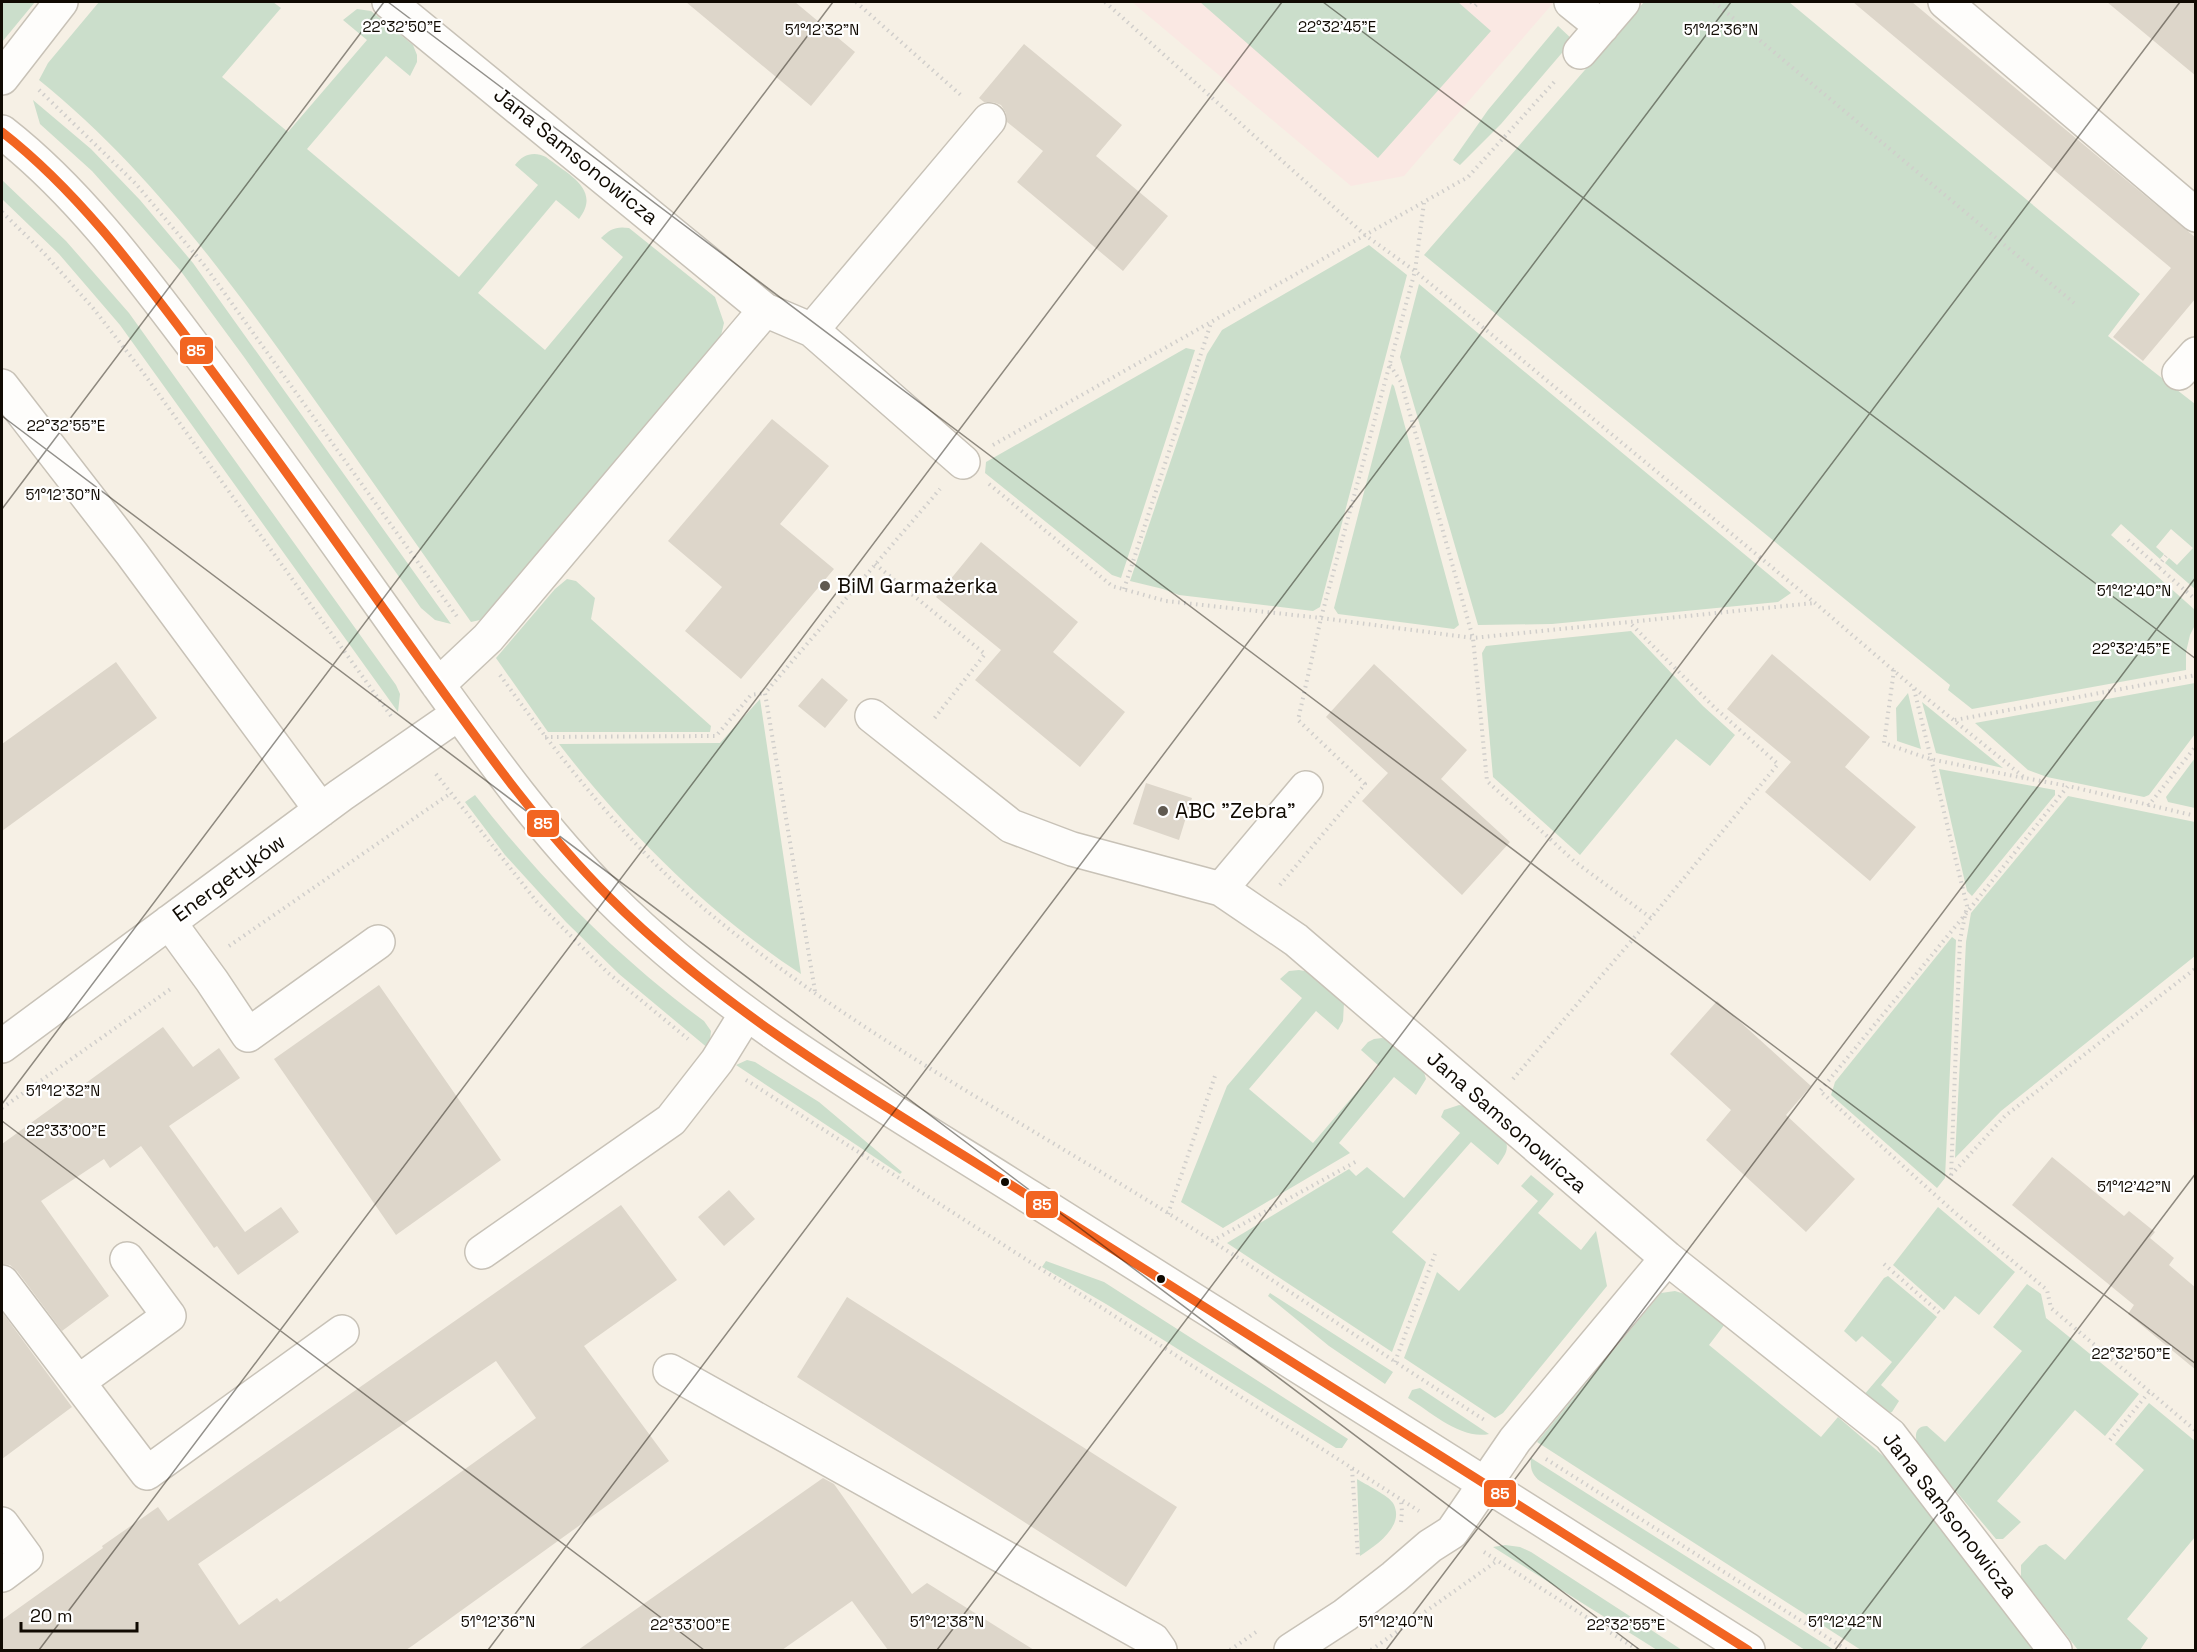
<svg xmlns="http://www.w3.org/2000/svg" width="2197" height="1652" font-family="'Space Grotesk',sans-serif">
	<rect width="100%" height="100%" fill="#f6f0e5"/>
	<path fill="#fae8e3" d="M 1132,2 L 1554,2 L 1404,176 L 1351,186 Z
		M 2195,1053 L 2195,1133 L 2190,1112 L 2193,1059 Z"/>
	<path fill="#cbdecb" d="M 2,2 L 35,2 L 2,42 Z
		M 99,2 L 273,2 L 281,8 L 222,77 L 288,132 L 367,40 L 343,20 L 357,9 L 371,11 L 413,45 L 417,55 L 417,62 L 410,76 L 386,56 L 307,149 L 459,277 L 538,185 L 515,165 C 523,154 534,151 546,157 C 567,174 602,189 579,219 L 556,200 L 478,293 L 545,350 L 623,257 L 601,238 C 610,229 616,226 629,228 L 715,297 L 724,323 L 718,348 L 480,620 L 471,622 C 417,545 363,468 309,392 C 229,279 147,167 39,80 L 48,63 Z
		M 1200,2 L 1458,2 L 1491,31 L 1378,158 Z
		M 1644,2 L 1789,2 L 2140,294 L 2108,336 L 2195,404 L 2195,589 L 2165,563 L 2169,558 L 2177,565 L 2193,548 L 2171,529 L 2156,547 L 2164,554 L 2160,559 L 2121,524 L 2111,535 L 2195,610 L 2195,625 L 2190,635 L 2186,652 L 2186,670 L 1972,709 L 1948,690 L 1950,685 L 1424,255 Z
		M 1558,26 L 1573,40 L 1501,124 L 1460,165 L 1453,160 L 1488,110 Z
		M 33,100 L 91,149 L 140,200 L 193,263 L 451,624 L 435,620 L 421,608 L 244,357 L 180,270 L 92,171 L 40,124 Z
		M 2,180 L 66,241 L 129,313 L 396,685 L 400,694 L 398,712 L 120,325 L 59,254 L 2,199 Z
		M 1369,245 L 1407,275 L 1320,607 L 1313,611 L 1179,595 L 1163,589 L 1130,581 L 1207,354 L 1222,330 Z
		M 1419,284 L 1791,593 L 1778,602 L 1552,624 L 1478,625 L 1400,357 Z
		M 1186,348 L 1195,350 L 1121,578 L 1112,575 L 985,473 L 986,462 Z
		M 1392,384 L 1394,386 L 1459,625 L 1454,629 L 1338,614 L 1334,608 Z
		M 567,579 L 576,581 L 595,598 L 591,619 L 711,726 L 710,732 L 548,732 L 496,658 L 555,589 Z
		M 1631,631 L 1703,706 L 1735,735 L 1710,766 L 1676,739 L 1580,855 L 1493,777 L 1482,653 L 1486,646 Z
		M 2195,683 L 2195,734 L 2149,795 L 2144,797 L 2047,777 L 2028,770 L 1975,723 Z
		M 1908,693 L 1921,749 L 1897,741 L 1896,708 Z
		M 760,699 L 801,974 C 707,912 627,832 559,744 L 720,743 Z
		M 1922,702 L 2003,768 L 1936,753 Z
		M 2195,758 L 2195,808 L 2168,802 L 2166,797 Z
		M 1939,769 L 2055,790 L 2055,795 L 1972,896 L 1967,891 Z
		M 475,795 C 541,880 617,957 704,1021 L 711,1031 L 709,1049 L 619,974 L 566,922 L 505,855 L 465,802 Z
		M 2068,796 L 2195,822 L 2195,956 L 2001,1111 L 1955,1158 L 1966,942 L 1971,913 Z
		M 1952,937 L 1956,940 L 1945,1178 L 1937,1188 L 1831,1095 L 1835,1082 Z
		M 1299,970 L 1310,972 L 1344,1003 L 1343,1021 L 1338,1030 L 1316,1011 L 1249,1089 L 1313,1143 L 1379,1066 L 1361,1050 L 1368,1042 L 1374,1039 L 1382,1038 L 1392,1041 L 1423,1069 L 1426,1079 L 1416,1095 L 1394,1077 L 1339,1143 L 1350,1153 L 1223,1228 L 1181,1202 L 1227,1086 L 1302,998 L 1280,979 L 1289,971 Z
		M 747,1060 L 755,1062 L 819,1102 L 902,1172 L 900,1174 L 736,1065 Z
		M 1459,1105 L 1466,1106 L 1505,1139 C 1510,1150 1504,1156 1498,1165 L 1471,1142 L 1392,1232 L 1426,1262 L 1392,1352 L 1227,1243 L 1349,1169 L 1356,1176 L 1367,1167 L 1404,1198 L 1460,1133 L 1441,1117 L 1444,1110 Z
		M 1531,1175 L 1554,1194 L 1538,1213 L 1581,1250 L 1596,1231 L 1607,1286 L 1503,1413 L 1495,1418 L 1404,1358 L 1437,1272 L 1459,1291 L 1538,1201 L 1521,1186 Z
		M 1938,1207 L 2015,1272 L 1979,1315 L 1955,1296 L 1944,1310 L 1893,1265 Z
		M 1046,1261 L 1104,1282 L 1348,1439 L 1342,1448 L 1336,1448 L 1106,1304 L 1042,1267 Z
		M 1888,1276 L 1937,1317 L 1881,1385 L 1899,1401 L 1892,1412 L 1887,1414 L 1863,1396 L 1892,1362 L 1862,1336 L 1856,1342 L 1844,1331 L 1884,1278 Z
		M 2027,1284 L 2041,1294 L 2046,1318 L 2139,1394 L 2105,1436 L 2075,1410 L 1997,1501 L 2021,1522 L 2003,1539 L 1996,1539 L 1919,1447 C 1914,1438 1914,1426 1927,1426 L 1945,1442 L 2022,1351 L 1993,1327 Z
		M 1675,1291 L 1688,1295 L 1725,1324 L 1709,1345 L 1821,1437 L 1838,1417 L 1888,1460 L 2035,1650 L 1861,1650 L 1537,1442 L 1661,1293 Z
		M 1270,1293 L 1393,1372 L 1385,1384 L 1329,1346 L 1268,1296 Z
		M 1420,1388 L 1489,1434 C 1461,1440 1431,1412 1408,1398 L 1412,1390 Z
		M 2149,1403 L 2195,1441 L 2195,1537 L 2127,1619 L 2148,1638 L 2140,1650 L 2078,1650 L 2021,1577 L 2021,1565 L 2039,1546 L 2046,1544 L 2065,1560 L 2144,1470 L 2115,1444 Z
		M 1531,1458 L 1834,1650 L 1805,1650 L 1540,1481 C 1532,1475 1530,1468 1531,1458 Z
		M 1357,1479 C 1365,1484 1389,1496 1393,1503 C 1406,1526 1375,1546 1360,1556 Z
		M 1505,1545 L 1520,1547 L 1531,1552 L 1682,1650 L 1657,1650 L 1493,1547 Z"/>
	<path fill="#ddd6ca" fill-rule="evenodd" d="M 686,2 L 795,2 L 855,52 L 811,106 Z
		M 1853,2 L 1912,2 L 2196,238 L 2196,298 L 2143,361 L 2113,337 L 2171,268 Z
		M 2107,2 L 2196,2 L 2196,76 Z
		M 1024,44 L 1122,125 L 1096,156 L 1168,216 L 1123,271 L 1017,182 L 1043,151 L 1007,122 L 1006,113 L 1001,105 L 993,102 L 984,102 L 979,98 Z
		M 772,419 L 829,466 L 780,524 L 834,569 L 741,679 L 685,631 L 722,587 L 668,541 Z
		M 981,542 L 1078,622 L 1053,652 L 1125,712 L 1080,767 L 975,680 L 1001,650 L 936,597 Z
		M 1772,654 L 1870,737 L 1845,767 L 1916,827 L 1870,881 L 1765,792 L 1791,762 L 1727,709 Z
		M 116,662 L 157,718 L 2,831 L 2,744 Z
		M 1374,664 L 1467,750 L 1441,779 L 1510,842 L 1462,895 L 1362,801 L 1388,773 L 1326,717 Z
		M 822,678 L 848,700 L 825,728 L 798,706 Z
		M 1146,783 L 1192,798 L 1179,840 L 1133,824 Z
		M 379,985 L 501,1160 L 396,1235 L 274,1059 Z
		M 1717,1001 L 1811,1086 L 1786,1115 L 1855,1179 L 1806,1232 L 1706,1140 L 1731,1110 L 1670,1054 Z
		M 163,1027 L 193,1067 L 219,1048 L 240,1078 L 169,1126 L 245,1232 L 281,1207 L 299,1232 L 238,1275 L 217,1246 L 214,1248 L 141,1146 L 110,1168 L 104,1159 L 41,1201 L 109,1296 L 62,1331 L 17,1271 L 10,1265 L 2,1264 L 2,1144 Z
		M 2052,1157 L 2124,1216 L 2129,1211 L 2155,1232 L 2150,1238 L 2174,1258 L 2169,1265 L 2196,1288 L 2196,1370 L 2128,1314 L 2134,1305 L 2012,1205 Z
		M 729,1190 L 755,1219 L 724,1246 L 698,1217 Z
		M 621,1205 L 677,1280 L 584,1346 L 669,1461 L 412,1646 L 406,1650 L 2,1650 L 2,1620 L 103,1548 L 102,1546 L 158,1507 L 168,1521 ZM 496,1361 L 536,1418 L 280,1602 L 277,1598 L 239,1625 L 198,1564 Z
		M 847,1297 L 1177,1507 L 1126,1587 L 797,1377 Z
		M 2,1312 L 72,1407 L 2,1459 Z
		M 823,1478 L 834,1484 L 912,1594 L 927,1583 L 1034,1650 L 888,1650 L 852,1601 L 782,1650 L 578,1650 Z"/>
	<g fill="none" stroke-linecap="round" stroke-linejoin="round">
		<g stroke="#c8c2b7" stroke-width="36">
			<path id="minor" d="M 389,2 L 765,310 L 812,330 L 963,462
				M 1571,2 L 1602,27
				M 1945,2 L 2196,215
				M 1580,52 L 1623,2
				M 2,78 L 61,2
				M 2,132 C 79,192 139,274 197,351 C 273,452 345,555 418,657 C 478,740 536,824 609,897 C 731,1019 885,1105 1030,1197 C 1146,1271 1263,1343 1379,1417 C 1502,1494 1625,1573 1748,1650
				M 812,330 L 989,120
				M 2179,373 L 2196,354
				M 2,386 L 132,554 L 321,810
				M 438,685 L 488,638 L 765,310
				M 872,716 L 1011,826 L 1072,849 L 1221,889 L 1296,940 L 1667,1258 L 1890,1435 L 2055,1650
				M 1221,889 L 1306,788
				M 169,922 L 212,981 L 248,1035 L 378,942
				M 2,1046 L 341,795 L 458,714
				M 482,1252 L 671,1120 L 717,1061 L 746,1014
				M 2,1282 L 147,1473 L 342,1332
				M 670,1371 L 1153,1640 L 1160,1650
				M 78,1382 L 169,1316 L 127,1259
				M 2,1524 L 26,1557 L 2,1575
				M 1291,1650 L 1345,1615 L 1394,1577 L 1430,1546 L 1452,1532 L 1515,1440 L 1667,1258"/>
		</g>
		<path stroke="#d0cecb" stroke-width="4" stroke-dasharray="1.5 4.5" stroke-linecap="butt" d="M 856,2 L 963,97
			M 1105,2 L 1365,235 L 1415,271 L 1815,603 L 1914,688 L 2025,778 L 2068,786
			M 1471,2 L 1475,6 L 1479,2
			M 1714,2 L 2074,303
			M 39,90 L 136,184 L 205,266 L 458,618
			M 2,212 L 43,252 L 93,308 L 142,371 L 391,716
			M 1390,365 L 1401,382 L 1473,638 L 1487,781 L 1574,861 L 1651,918
			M 993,445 L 1468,177 L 1556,80
			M 989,484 L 1112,586 L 1166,601 L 1321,618 L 1473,638 L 1814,603
			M 2128,540 L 2196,600
			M 875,564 L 985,654 L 933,720
			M 2158,566 L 2166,556
			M 1124,589 L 1211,323
			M 1894,670 L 1884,743 L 1930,759 L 2024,778
			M 500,675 C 564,764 634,853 720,922 C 863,1038 1032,1127 1187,1225 C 1288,1289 1386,1357 1486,1421
			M 1914,689 L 1967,906 L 1960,940 L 1951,1176
			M 1955,720 L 2196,675
			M 545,737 L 716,736 L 751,695 L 765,693
			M 436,774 L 537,902 L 608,973 L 688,1039
			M 2148,806 L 2196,746
			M 2196,816 L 2068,786 L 1964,916 L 1820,1091 L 1953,1211 L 2047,1290 L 2051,1308 L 2196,1431
			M 1280,885 L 1365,784 L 1298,720 L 1321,618 L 1415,271 L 1424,203
			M 229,946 L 451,793
			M 815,991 L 765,693 L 940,489
			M 1513,1079 L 1651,918 L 1778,764 L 1715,708 L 1629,622
			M 746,1080 L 1419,1511
			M 2,1108 L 172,988
			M 1951,1175 L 2005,1116 L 2196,968
			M 1168,1214 L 1215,1076
			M 1212,1241 L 1359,1160
			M 1884,1264 L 1941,1314
			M 1395,1362 L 1435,1254
			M 2110,1440 L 2149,1392
			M 1546,1459 L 1847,1650
			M 1352,1469 L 1358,1557
			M 1401,1522 L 1402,1512 L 1401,1500
			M 1484,1552 L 1638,1650
			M 1230,1650 L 1259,1630
			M 1371,1650 L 1497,1561"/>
		<use href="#minor" stroke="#fefdfb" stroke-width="33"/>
		<g stroke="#fff" stroke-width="14">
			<path id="bus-1" d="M 2,132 C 79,192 139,274 197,351 C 273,452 345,555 418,657 C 478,740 536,824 609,897 C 731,1019 885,1105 1030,1197 C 1146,1271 1263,1343 1379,1417 C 1502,1494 1625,1573 1748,1650"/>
		</g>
		<use href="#bus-1" stroke="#f26522" stroke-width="9"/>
	</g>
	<path fill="none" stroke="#100a02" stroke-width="1.5" stroke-opacity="0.45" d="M 388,2 L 2196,1364M 1323,2 L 2196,659M 2,416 L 1640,1650M 2,509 L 384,2M 2,1104 L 833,2M 2,1121 L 704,1650M 39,1650 L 1282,2M 488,1650 L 1731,2M 937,1650 L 2180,2M 1386,1650 L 2196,577M 1835,1650 L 2196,1173"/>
	<g fill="#605a51" stroke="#fff" stroke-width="2">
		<circle cx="825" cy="586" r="6"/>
		<circle cx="1163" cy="811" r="6"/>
	</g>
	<g fill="#100a02" stroke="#fff" stroke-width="2">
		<circle cx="1005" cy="1182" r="5"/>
		<circle cx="1161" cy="1279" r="5"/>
	</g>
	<g text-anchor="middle" stroke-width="4.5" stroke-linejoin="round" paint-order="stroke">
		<g font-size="21" fill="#100a02" stroke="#fff">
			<text transform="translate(576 156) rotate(39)" y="7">Jana Samsonowicza</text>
			<text transform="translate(229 878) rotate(-36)" y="7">Energetyków</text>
			<text transform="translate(1507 1122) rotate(41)" y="7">Jana Samsonowicza</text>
			<text transform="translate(1950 1515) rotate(52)" y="7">Jana Samsonowicza</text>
		</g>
		<g font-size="21" fill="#100a02" stroke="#fff" text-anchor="start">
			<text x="837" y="593">BiM Garmażerka</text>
			<text x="1175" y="818">ABC "Zebra"</text>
		</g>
	</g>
	<g font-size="15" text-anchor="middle" fill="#100a02" stroke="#fff" stroke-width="4.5" stroke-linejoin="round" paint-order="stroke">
		<text x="402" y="32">22°32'50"E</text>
		<text x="1337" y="32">22°32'45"E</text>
		<text x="822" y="35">51°12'32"N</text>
		<text x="1721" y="35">51°12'36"N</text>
		<text x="66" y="431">22°32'55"E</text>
		<text x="63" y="500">51°12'30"N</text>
		<text x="2134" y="596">51°12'40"N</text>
		<text x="2131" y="654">22°32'45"E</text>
		<text x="63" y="1096">51°12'32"N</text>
		<text x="66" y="1136">22°33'00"E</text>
		<text x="2134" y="1192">51°12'42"N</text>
		<text x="2131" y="1359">22°32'50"E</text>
		<text x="498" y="1627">51°12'36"N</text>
		<text x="947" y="1627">51°12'38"N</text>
		<text x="1396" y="1627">51°12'40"N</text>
		<text x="1845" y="1627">51°12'42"N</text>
		<text x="690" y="1630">22°33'00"E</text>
		<text x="1626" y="1630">22°32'55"E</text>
	</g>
	<g stroke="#fff" stroke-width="2">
		<rect x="179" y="336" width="35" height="29" rx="6" fill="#f26522"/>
		<rect x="526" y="809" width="34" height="29" rx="6" fill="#f26522"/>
		<rect x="1025" y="1190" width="34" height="29" rx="6" fill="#f26522"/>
		<rect x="1483" y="1479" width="34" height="29" rx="6" fill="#f26522"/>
	</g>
	<g font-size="16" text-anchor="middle" font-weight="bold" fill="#fff">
		<text x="196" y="356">85</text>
		<text x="543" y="829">85</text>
		<text x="1042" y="1210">85</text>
		<text x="1500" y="1499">85</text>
	</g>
	<rect width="2197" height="1652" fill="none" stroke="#100a02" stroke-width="6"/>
	<path d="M21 1622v9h116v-9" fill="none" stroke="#100a02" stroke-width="3"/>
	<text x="30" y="1622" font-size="18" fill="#100a02" stroke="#ffffff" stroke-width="4.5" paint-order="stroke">20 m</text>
</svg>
